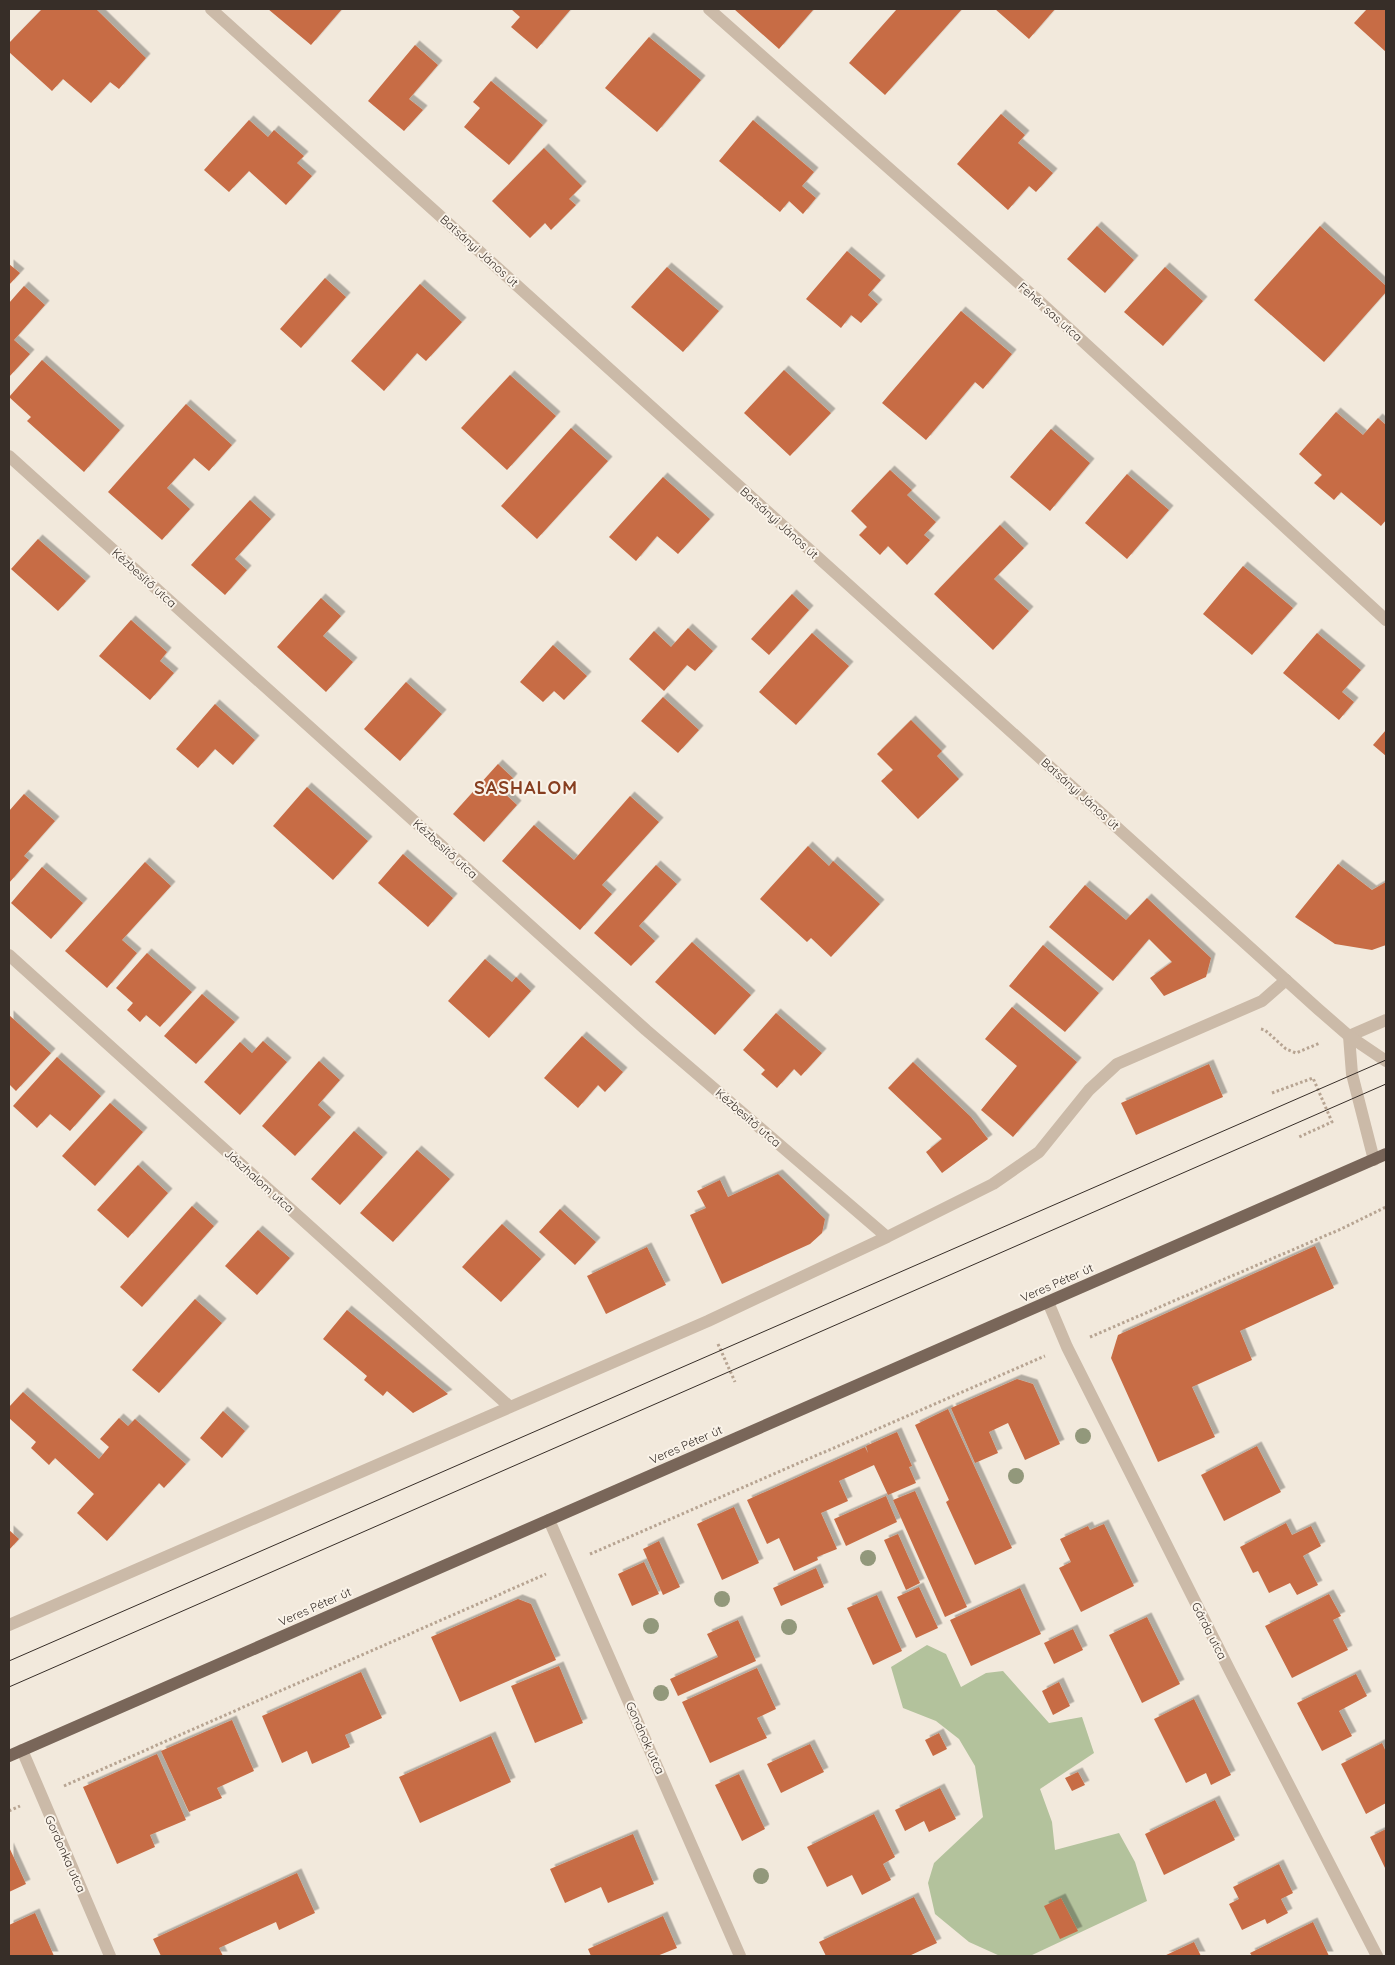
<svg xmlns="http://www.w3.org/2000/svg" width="1395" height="1965" font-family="Quicksand,sans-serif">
	<defs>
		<filter id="shadow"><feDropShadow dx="4.5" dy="-4.5" stdDeviation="0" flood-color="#0004"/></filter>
	</defs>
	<rect width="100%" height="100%" fill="#f2e9dc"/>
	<path fill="#b3c29c" d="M 927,1645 L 946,1654 L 961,1687 L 986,1673 L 1003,1671 L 1049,1723 L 1082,1717 L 1094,1753 L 1040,1789 L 1052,1822 L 1055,1850 L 1119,1833 L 1135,1862 L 1147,1901 L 1030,1956 L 1000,1956 L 969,1942 L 935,1914 L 928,1883 L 934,1863 L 983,1817 L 975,1766 L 959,1739 L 936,1721 L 903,1708 L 891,1667 Z"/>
	<path fill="#c76c45" filter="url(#shadow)" d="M 42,9 L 96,9 L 146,58 L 119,89 L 110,82 L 91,103 L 63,79 L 52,91 L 9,52 L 9,43 Z
		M 268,9 L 342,9 L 311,45 Z
		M 511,9 L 571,9 L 537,49 L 511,27 L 520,17 Z
		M 734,9 L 812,9 L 813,10 L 779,49 Z
		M 897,9 L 962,9 L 885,95 L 849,63 Z
		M 995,9 L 1055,9 L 1029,39 Z
		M 1367,9 L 1386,9 L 1386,52 L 1354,23 Z
		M 649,37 L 701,80 L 657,132 L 605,88 Z
		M 415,45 L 438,65 L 409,99 L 423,110 L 404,131 L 368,101 Z
		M 491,81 L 543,125 L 509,165 L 464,127 L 480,108 L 473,102 Z
		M 1001,114 L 1025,135 L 1018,143 L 1053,173 L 1036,192 L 1029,186 L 1008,210 L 957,164 Z
		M 249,120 L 268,137 L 274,130 L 304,156 L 297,163 L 312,176 L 286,205 L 249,171 L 229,192 L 204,170 Z
		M 753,120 L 814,172 L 802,186 L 816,198 L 803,214 L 789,201 L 780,212 L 719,161 Z
		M 544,148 L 582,186 L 569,199 L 576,205 L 551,230 L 545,223 L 530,238 L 492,201 Z
		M 1097,226 L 1134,260 L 1105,293 L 1067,259 Z
		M 1320,226 L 1386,286 L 1386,292 L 1324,362 L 1254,300 Z
		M 847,251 L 881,280 L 868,295 L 878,304 L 861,323 L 851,315 L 841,328 L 806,299 Z
		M 9,264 L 20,273 L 9,285 Z
		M 667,267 L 719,311 L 683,352 L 631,307 Z
		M 1165,267 L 1203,301 L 1163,346 L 1124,312 Z
		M 325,278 L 346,297 L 301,348 L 280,329 Z
		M 420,284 L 462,322 L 426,361 L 417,353 L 384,391 L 351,361 Z
		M 24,286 L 45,305 L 14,340 L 30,354 L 9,377 L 9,303 Z
		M 961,311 L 1012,354 L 983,389 L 975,382 L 926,440 L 882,403 Z
		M 42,360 L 120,430 L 84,472 L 27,421 L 31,417 L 9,397 Z
		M 784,370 L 831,413 L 790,456 L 744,413 Z
		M 510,375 L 556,416 L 507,470 L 461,428 Z
		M 186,404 L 232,445 L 209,471 L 194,458 L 167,488 L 190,509 L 162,540 L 108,492 Z
		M 1336,412 L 1363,435 L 1378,418 L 1386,425 L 1386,520 L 1381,526 L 1341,492 L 1334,500 L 1314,483 L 1322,475 L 1299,454 Z
		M 571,428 L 608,461 L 537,539 L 501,506 Z
		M 1051,429 L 1090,463 L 1050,511 L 1010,477 Z
		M 890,470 L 912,490 L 907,495 L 936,522 L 924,535 L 930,540 L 907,565 L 888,546 L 880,555 L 859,535 L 867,527 L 851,511 Z
		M 1127,474 L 1169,510 L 1127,559 L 1085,523 Z
		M 663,477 L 710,519 L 678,554 L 657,536 L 636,561 L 609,537 Z
		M 250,500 L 271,519 L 235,559 L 247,570 L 225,595 L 191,565 Z
		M 1000,525 L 1024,548 L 994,579 L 1029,611 L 993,650 L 934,594 Z
		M 38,539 L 86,581 L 58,611 L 11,569 Z
		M 1243,566 L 1293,608 L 1252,655 L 1203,614 Z
		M 792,594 L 809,610 L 769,655 L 751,639 Z
		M 321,598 L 341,616 L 323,636 L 353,662 L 326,692 L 277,647 Z
		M 131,620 L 167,652 L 160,661 L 174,673 L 150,700 L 99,656 Z
		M 688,628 L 713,651 L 695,671 L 687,665 L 664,691 L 629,659 L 654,631 L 671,647 Z
		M 812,633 L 849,666 L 796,725 L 759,692 Z
		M 1317,633 L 1361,670 L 1342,692 L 1354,702 L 1339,720 L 1283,673 Z
		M 553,645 L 587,676 L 564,700 L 554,691 L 543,702 L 520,682 Z
		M 406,682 L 442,714 L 400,761 L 364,729 Z
		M 663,697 L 699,730 L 678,753 L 641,721 Z
		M 215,704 L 255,740 L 233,765 L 215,749 L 198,768 L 176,749 Z
		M 911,720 L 942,751 L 937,756 L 959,779 L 918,819 L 881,781 L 893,770 L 877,754 Z
		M 1386,730 L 1386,756 L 1373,745 Z
		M 498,764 L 513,778 L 502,791 L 517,805 L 484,842 L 453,814 Z
		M 307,787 L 368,841 L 333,880 L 273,826 Z
		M 24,794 L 55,821 L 24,856 L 29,860 L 9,883 L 9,811 Z
		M 630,796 L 659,822 L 602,885 L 612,894 L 580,930 L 502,861 L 534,825 L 574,860 Z
		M 808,846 L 829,866 L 833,861 L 880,904 L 831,957 L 811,938 L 807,942 L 760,899 Z
		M 403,854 L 453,898 L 428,927 L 378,883 Z
		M 145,862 L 171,886 L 122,940 L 137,953 L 107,988 L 65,951 Z
		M 1338,864 L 1372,890 L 1386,882 L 1386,945 L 1372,950 L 1335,944 L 1295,917 Z
		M 656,865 L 677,884 L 639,926 L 655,941 L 631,966 L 594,933 Z
		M 42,867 L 83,903 L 51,939 L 11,903 Z
		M 1085,885 L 1126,920 L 1147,898 L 1211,958 L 1206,977 L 1164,996 L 1150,978 L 1172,962 L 1149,939 L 1113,981 L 1049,927 Z
		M 692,942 L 751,995 L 715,1035 L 655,982 Z
		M 1043,945 L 1099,993 L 1065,1032 L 1009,986 Z
		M 147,953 L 192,992 L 160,1027 L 146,1015 L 140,1022 L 127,1010 L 133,1003 L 116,988 Z
		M 485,959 L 512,982 L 516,977 L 531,991 L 489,1038 L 448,1001 Z
		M 202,994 L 235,1022 L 196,1064 L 164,1036 Z
		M 1012,1007 L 1077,1062 L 1013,1137 L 981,1110 L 1017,1066 L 985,1039 Z
		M 776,1013 L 822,1053 L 801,1076 L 794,1069 L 777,1088 L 761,1074 L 765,1070 L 743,1050 Z
		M 9,1015 L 51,1053 L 16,1091 L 9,1084 Z
		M 582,1036 L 623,1072 L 605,1092 L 598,1085 L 578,1108 L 544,1078 Z
		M 263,1041 L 287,1062 L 240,1115 L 204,1082 L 240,1042 L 252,1053 Z
		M 57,1057 L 101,1096 L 70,1131 L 50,1114 L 37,1128 L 13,1106 Z
		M 319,1061 L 340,1080 L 318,1105 L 331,1117 L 295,1156 L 262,1126 Z
		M 913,1062 L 971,1117 L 988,1139 L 942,1173 L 926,1152 L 942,1139 L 888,1088 Z
		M 1209,1064 L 1223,1097 L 1136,1135 L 1121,1103 Z
		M 110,1103 L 143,1132 L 95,1186 L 62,1156 Z
		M 354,1131 L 383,1157 L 340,1205 L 311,1179 Z
		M 417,1150 L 450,1179 L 393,1242 L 360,1213 Z
		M 138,1165 L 168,1193 L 128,1238 L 97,1210 Z
		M 778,1174 L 825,1219 L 822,1233 L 810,1244 L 722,1284 L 690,1215 L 706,1208 L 697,1191 L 720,1180 L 728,1197 Z
		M 192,1206 L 214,1226 L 142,1307 L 120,1287 Z
		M 560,1209 L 596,1242 L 575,1265 L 539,1232 Z
		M 502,1224 L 541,1259 L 501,1302 L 462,1267 Z
		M 258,1230 L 290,1258 L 257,1295 L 225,1266 Z
		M 1315,1246 L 1334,1288 L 1240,1331 L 1252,1360 L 1192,1387 L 1215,1437 L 1158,1462 L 1111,1358 L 1118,1335 Z
		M 647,1247 L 666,1285 L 606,1314 L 587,1276 Z
		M 195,1299 L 222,1323 L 159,1393 L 132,1370 Z
		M 347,1310 L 448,1394 L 413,1413 L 387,1391 L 383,1396 L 364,1380 L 367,1376 L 323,1339 Z
		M 1017,1379 L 1033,1384 L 1060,1444 L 1025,1460 L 1008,1423 L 989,1432 L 998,1453 L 975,1463 L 951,1408 Z
		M 23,1392 L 99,1459 L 109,1447 L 100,1439 L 119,1418 L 128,1426 L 135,1419 L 186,1464 L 164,1488 L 159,1483 L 107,1541 L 77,1513 L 94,1494 L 55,1458 L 49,1465 L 31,1448 L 36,1442 L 9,1418 L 9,1407 Z
		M 948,1409 L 1012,1548 L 975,1565 L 946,1502 L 949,1500 L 915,1425 Z
		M 223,1411 L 245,1431 L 222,1458 L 200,1438 Z
		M 897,1432 L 912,1466 L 909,1467 L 916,1483 L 888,1495 L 874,1465 L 839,1481 L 848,1501 L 821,1513 L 837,1549 L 817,1557 L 818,1560 L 794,1571 L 779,1538 L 767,1544 L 747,1500 L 865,1447 L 868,1453 L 866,1446 Z
		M 1257,1446 L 1281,1492 L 1224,1521 L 1201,1475 Z
		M 915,1491 L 967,1607 L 945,1617 L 893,1500 Z
		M 886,1496 L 897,1522 L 846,1546 L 834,1519 Z
		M 734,1507 L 759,1563 L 722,1580 L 697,1524 Z
		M 1286,1523 L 1292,1535 L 1311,1526 L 1321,1546 L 1303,1556 L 1318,1585 L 1297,1595 L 1290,1583 L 1269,1593 L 1258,1571 L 1253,1573 L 1240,1547 Z
		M 1104,1524 L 1134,1586 L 1081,1612 L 1059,1568 L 1071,1562 L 1060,1539 L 1088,1526 L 1090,1530 Z
		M 9,1530 L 19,1539 L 9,1550 Z
		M 898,1534 L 920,1583 L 906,1590 L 884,1540 Z
		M 659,1541 L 680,1587 L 663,1595 L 643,1549 Z
		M 644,1562 L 659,1594 L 632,1606 L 618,1574 Z
		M 816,1568 L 824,1587 L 781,1606 L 773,1588 Z
		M 919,1587 L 938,1628 L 916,1638 L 897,1597 Z
		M 1020,1588 L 1041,1634 L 971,1666 L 950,1620 Z
		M 1329,1594 L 1341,1616 L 1333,1620 L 1348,1650 L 1292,1678 L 1265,1626 Z
		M 877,1595 L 902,1651 L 873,1665 L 847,1608 Z
		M 518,1599 L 531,1604 L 556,1660 L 460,1702 L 431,1637 Z
		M 1147,1617 L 1180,1684 L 1142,1703 L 1109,1635 Z
		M 738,1620 L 756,1661 L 678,1696 L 670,1679 L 718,1657 L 707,1634 Z
		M 1073,1629 L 1083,1650 L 1054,1664 L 1044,1643 Z
		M 559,1666 L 583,1723 L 535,1743 L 511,1686 Z
		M 757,1668 L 776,1709 L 757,1718 L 767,1738 L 710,1763 L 682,1702 Z
		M 361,1672 L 382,1718 L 345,1735 L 350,1747 L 312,1764 L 307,1751 L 282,1763 L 262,1716 Z
		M 1356,1674 L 1367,1696 L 1339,1711 L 1352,1736 L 1322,1751 L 1297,1703 Z
		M 1059,1682 L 1070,1706 L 1053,1715 L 1042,1691 Z
		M 1194,1699 L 1231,1775 L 1211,1785 L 1206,1773 L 1186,1783 L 1154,1719 Z
		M 232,1720 L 254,1771 L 217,1788 L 222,1798 L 189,1812 L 161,1751 Z
		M 939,1733 L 947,1749 L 933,1756 L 925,1740 Z
		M 491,1736 L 511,1782 L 420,1823 L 399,1777 Z
		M 1382,1743 L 1386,1752 L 1386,1803 L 1366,1814 L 1341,1764 Z
		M 810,1744 L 824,1772 L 781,1793 L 767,1764 Z
		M 157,1754 L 186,1820 L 150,1835 L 155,1847 L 117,1864 L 83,1787 Z
		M 1078,1772 L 1085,1785 L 1072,1791 L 1065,1778 Z
		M 739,1774 L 765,1829 L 742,1841 L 715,1785 Z
		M 940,1788 L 956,1819 L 929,1832 L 924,1821 L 905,1831 L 895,1810 Z
		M 1215,1800 L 1235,1840 L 1164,1875 L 1145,1834 Z
		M 874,1814 L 895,1857 L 883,1864 L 891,1880 L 862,1895 L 852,1875 L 827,1887 L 807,1847 Z
		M 1386,1829 L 1386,1870 L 1370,1837 Z
		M 633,1834 L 654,1884 L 608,1903 L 601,1887 L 565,1903 L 550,1869 Z
		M 9,1847 L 26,1884 L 9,1892 Z
		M 1279,1864 L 1293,1893 L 1281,1899 L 1288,1913 L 1267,1924 L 1265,1919 L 1242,1930 L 1229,1904 L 1239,1899 L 1233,1887 Z
		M 297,1873 L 315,1913 L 279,1930 L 276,1922 L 219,1948 L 223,1956 L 161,1956 L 153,1939 Z
		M 914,1897 L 937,1943 L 909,1956 L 826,1956 L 819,1942 Z
		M 1061,1898 L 1078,1931 L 1060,1939 L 1044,1906 Z
		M 35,1913 L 54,1956 L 9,1956 L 9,1925 Z
		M 663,1916 L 677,1948 L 657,1956 L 591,1956 L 588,1949 Z
		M 1313,1922 L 1329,1956 L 1252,1956 L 1250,1953 Z
		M 1194,1942 L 1201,1956 L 1164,1956 Z"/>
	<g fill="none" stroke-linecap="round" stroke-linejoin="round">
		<path stroke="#b7a492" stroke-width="3" stroke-dasharray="2.5 2.5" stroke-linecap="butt" d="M 1261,1029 L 1265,1030 L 1286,1049 L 1296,1053 L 1320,1043
			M 1272,1093 L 1313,1078 L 1332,1122 L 1299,1137
			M 1090,1337 L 1341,1229 L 1386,1207
			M 718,1344 L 735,1382
			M 590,1554 L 1045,1356
			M 64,1786 L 546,1574
			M 9,1811 L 20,1806"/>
		<path stroke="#cbbaa8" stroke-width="12" d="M 709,9 L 1039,301 L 1386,620
			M 9,456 L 646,1030 L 887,1237
			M 9,955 L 510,1407
			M 1374,1160 L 1352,1074 L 1349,1036 L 1386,1020
			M 1048,1302 L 1067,1347 L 1230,1671 L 1377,1956
			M 549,1520 L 740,1956
			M 9,1625 L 708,1321 L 887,1237 L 993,1184 L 1039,1152 L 1089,1090 L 1117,1064 L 1262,1001 L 1286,980
			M 22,1750 L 110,1956"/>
		<path stroke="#cbbaa8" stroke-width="12" d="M 211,9 L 1318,1009 L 1349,1036 L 1386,1061"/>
		<path stroke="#796659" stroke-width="12" d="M 9,1756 L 1386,1154"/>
		<path stroke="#372e28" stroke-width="1" d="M 9,1661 L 1386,1060
			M 9,1687 L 1386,1084"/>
	</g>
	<g fill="#92987b">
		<circle cx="1083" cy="1436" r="8"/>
		<circle cx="1016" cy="1476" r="8"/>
		<circle cx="868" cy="1558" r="8"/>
		<circle cx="722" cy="1599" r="8"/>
		<circle cx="651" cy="1626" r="8"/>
		<circle cx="789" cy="1627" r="8"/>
		<circle cx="661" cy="1693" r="8"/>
		<circle cx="761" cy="1876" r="8"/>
	</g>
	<g text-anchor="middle" stroke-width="4" stroke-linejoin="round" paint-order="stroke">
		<g font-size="12" fill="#372e28" stroke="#faf3e9">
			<text transform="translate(479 251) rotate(42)" y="4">Batsányi János út</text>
			<text transform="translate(1050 312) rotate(42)" y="4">Fehér sas utca</text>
			<text transform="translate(779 523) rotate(42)" y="4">Batsányi János út</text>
			<text transform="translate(144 578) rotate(42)" y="4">Kézbesítő utca</text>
			<text transform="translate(1080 794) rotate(42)" y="4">Batsányi János út</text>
			<text transform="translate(445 849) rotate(42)" y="4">Kézbesítő utca</text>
			<text transform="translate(748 1118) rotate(41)" y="4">Kézbesítő utca</text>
			<text transform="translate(259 1181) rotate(42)" y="4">Jászhalom utca</text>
			<text transform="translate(1057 1283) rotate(-24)" y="4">Veres Péter út</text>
			<text transform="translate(686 1445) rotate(-24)" y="4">Veres Péter út</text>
			<text transform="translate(315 1607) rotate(-24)" y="4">Veres Péter út</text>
			<text transform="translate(1209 1631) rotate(63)" y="4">Gárda utca</text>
			<text transform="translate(645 1738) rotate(66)" y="4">Gondnok utca</text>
			<text transform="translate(65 1854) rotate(66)" y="4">Gordonka utca</text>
		</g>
		<g font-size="18" font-weight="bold" letter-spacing="1" fill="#873e20" stroke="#faf3e9">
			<text x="526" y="794">SASHALOM</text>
		</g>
	</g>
	<rect width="1395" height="1965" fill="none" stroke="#372e28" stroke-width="20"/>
</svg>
